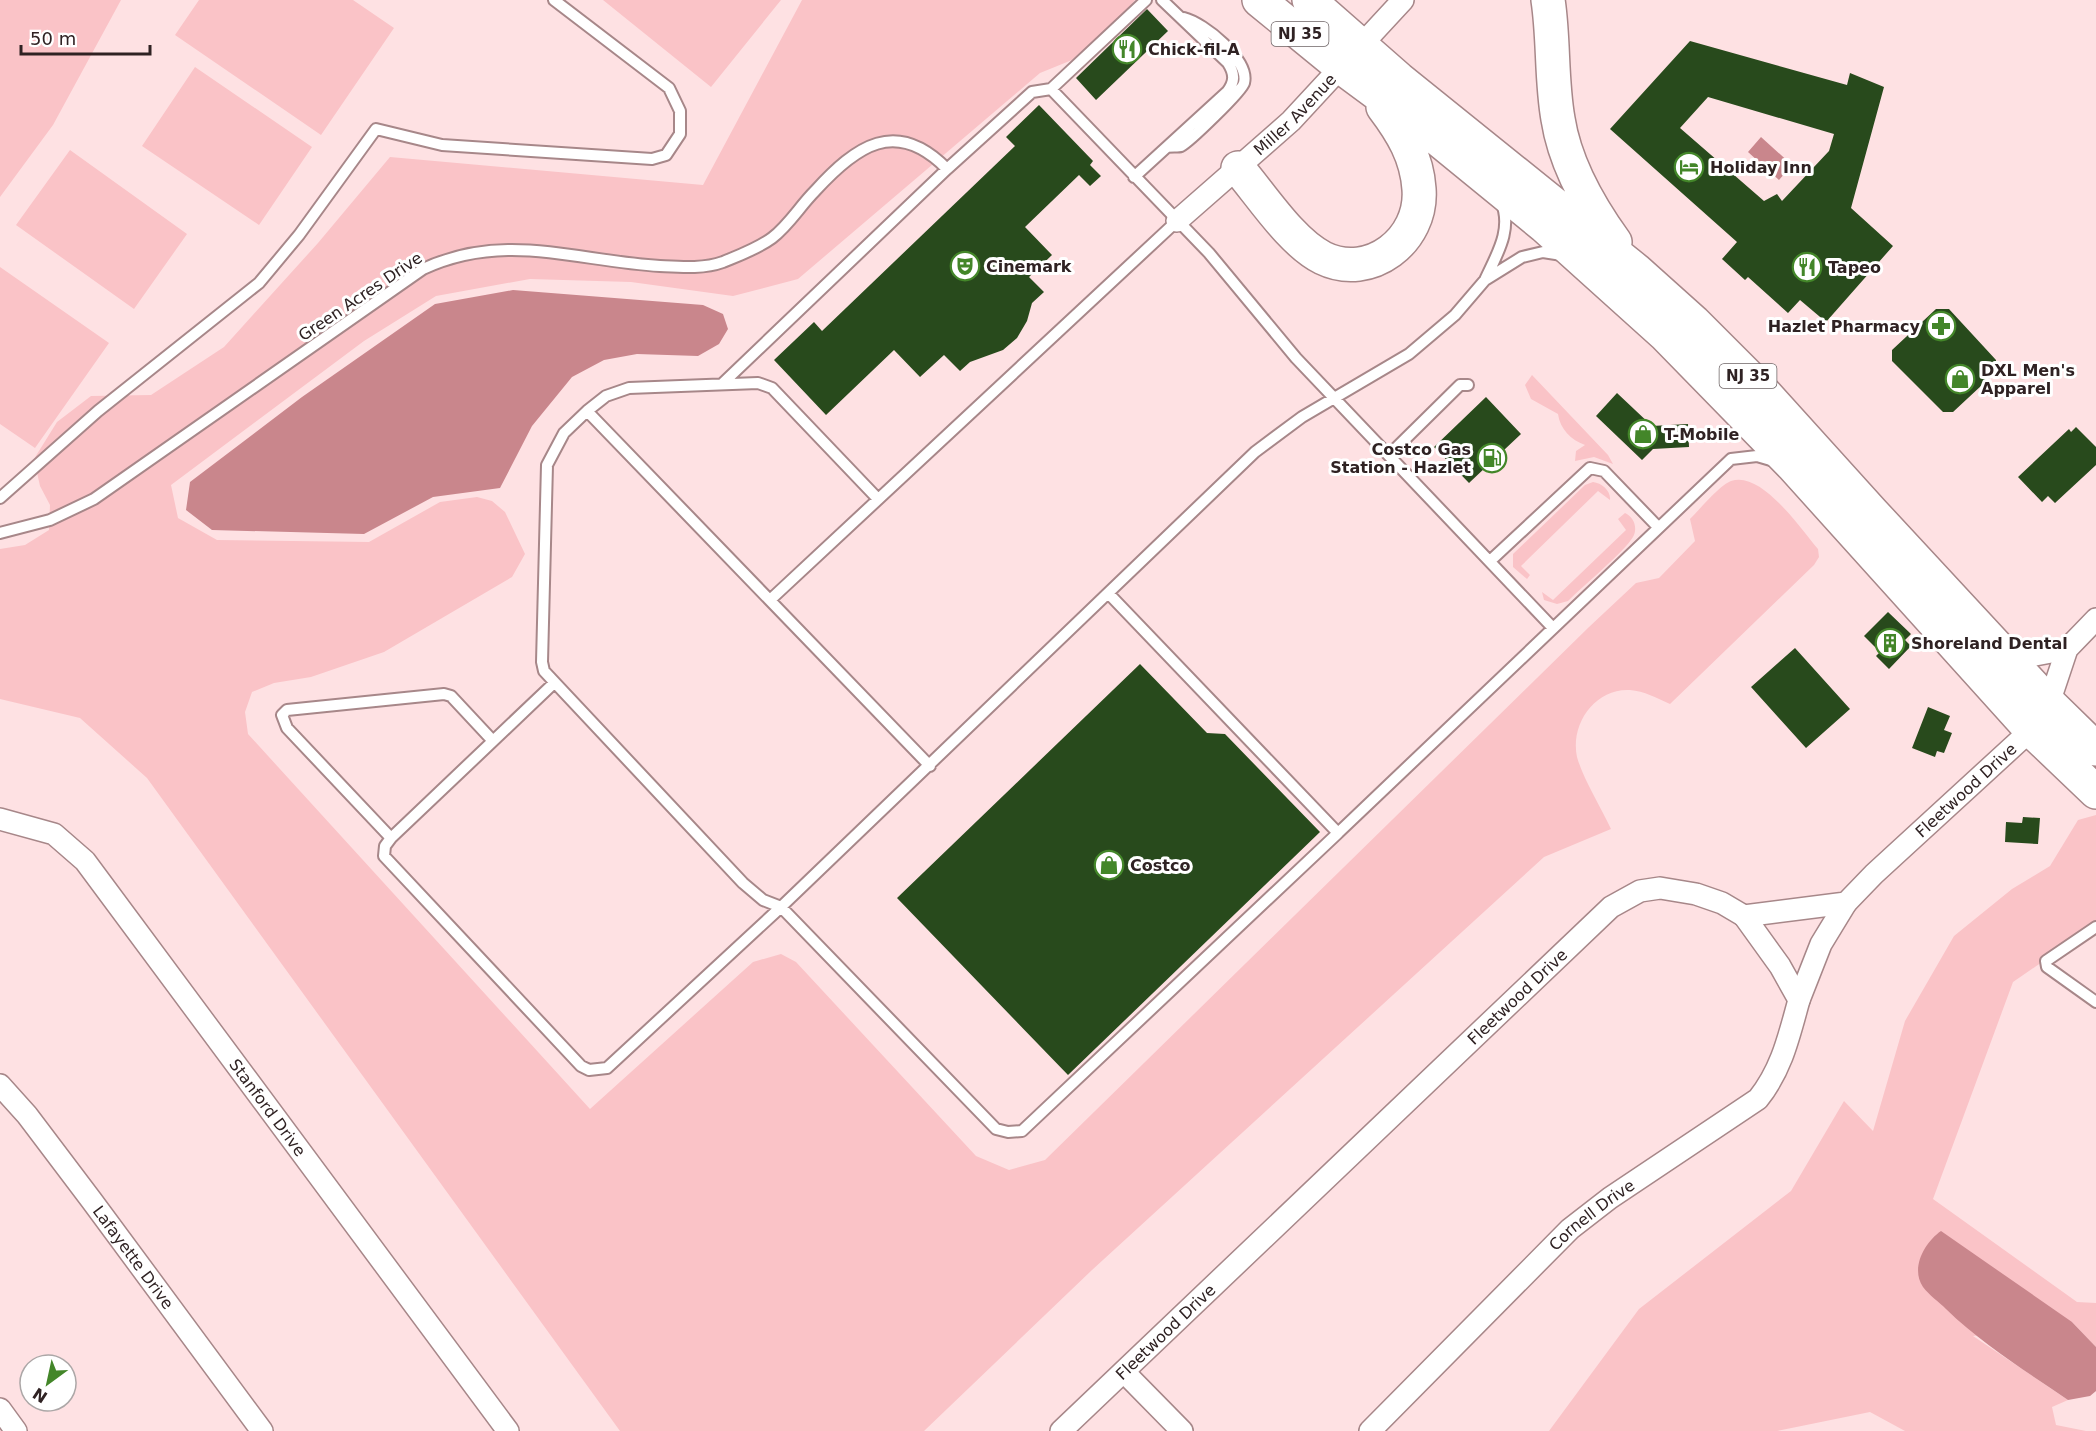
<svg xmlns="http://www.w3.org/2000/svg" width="2096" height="1431" font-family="'DejaVu Sans',sans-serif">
	<rect width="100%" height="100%" fill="#fee1e3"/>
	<path fill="#fac3c7" d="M 0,0 L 121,0 L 53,125 L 0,197 Z
		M 199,0 L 353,0 L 394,28 L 321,135 L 175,35 Z
		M 603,0 L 781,0 L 711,87 Z
		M 802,0 L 1135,0 L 1118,21 L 1072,60 L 1040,73 L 798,279 L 733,296 L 631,282 L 530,279 L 436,296 L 364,341 L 171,485 L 178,518 L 217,540 L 369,542 L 440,502 L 477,497 L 492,501 L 505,512 L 525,554 L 512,577 L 384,652 L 311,677 L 274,683 L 252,692 L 245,712 L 248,734 L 590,1109 L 753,962 L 781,954 L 796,962 L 976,1156 L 1009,1170 L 1045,1160 L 1589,627 L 1636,583 L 1659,578 L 1695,541 L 1690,519 C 1699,510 1720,485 1731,481 C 1761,470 1800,528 1818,549 L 1819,557 L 1814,565 L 1670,704 C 1657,698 1644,691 1630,690 C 1595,688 1570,724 1577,757 C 1583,779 1601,807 1611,829 L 1544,857 L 1092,1270 L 924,1431 L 620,1431 L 147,778 L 80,718 L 0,699 L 0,549 L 25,545 L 49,530 L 50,505 L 40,486 L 34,459 L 57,422 L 91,396 L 151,395 L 224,347 L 318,243 L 390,157 L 703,185 Z
		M 195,67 L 312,147 L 259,225 L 142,146 Z
		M 70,150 L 187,234 L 134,309 L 16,225 Z
		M 0,267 L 109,343 L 35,448 L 0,424 Z
		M 1532,375 L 1608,455 L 1613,464 L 1594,457 L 1575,461 L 1576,451 L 1585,445 C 1571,440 1560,429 1558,414 L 1531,399 L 1525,385 Z
		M 1593,482 C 1602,483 1611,491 1610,500 L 1598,491 L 1521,566 L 1530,575 L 1527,579 L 1513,567 L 1513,554 L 1585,485 Z
		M 1625,513 C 1634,517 1638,528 1633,537 C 1625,551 1582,587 1568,601 L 1557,604 L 1544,600 L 1542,592 L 1553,600 L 1626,530 L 1618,519 Z
		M 2096,815 L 2096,925 L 2013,982 L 1933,1199 L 2077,1302 L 2096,1303 L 2096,1347 L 2072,1322 L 1973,1336 L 2068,1400 L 2052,1407 L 2056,1425 L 2086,1431 L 1905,1431 L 1870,1412 L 1777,1431 L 1549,1431 L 1639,1309 L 1791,1191 L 1844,1101 L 1873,1131 L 1905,1021 L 1954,936 L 2012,889 L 2050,866 L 2078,820 Z"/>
	<path fill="#c9868c" d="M 1761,137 L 1792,165 L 1779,180 L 1748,152 Z
		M 513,290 L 703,305 L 723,314 L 728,329 L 719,344 L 698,356 L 637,354 L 604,360 L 572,377 L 532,426 L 500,488 L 433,497 L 364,534 L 212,530 L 186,510 L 190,482 L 302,397 L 435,304 Z
		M 1941,1231 L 2072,1322 L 2096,1347 L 2096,1391 L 2090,1396 L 2068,1400 C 2026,1371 1983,1345 1946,1309 C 1939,1302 1929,1295 1923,1287 C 1910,1268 1925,1242 1941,1231 Z"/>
	<path fill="#284a1c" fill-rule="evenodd" d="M 1147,9 L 1168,31 L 1096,100 L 1076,78 Z
		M 1690,41 L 1847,85 L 1850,73 L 1884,87 L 1851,208 L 1893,246 L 1826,322 L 1800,300 L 1788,313 L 1748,277 L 1745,280 L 1722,259 L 1737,242 L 1610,129 ZM 1708,97 L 1834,134 L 1829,151 L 1782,201 L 1777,194 L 1764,201 L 1680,128 Z
		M 1039,105 L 1093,161 L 1090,165 L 1101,176 L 1090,186 L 1079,175 L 1025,227 L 1052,255 L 1029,277 L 1044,292 L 1032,303 L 1027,321 L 1017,338 L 1003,350 L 970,362 L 960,371 L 944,355 L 920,377 L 894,350 L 826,415 L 774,360 L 814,322 L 822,331 L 1015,146 L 1006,137 Z
		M 1936,309 L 1949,309 L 1996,360 L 1996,372 L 1953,412 L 1943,412 L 1892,361 L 1892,350 Z
		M 1617,393 L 1652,426 L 1688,424 L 1689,447 L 1653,449 L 1642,460 L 1596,416 Z
		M 1486,397 L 1521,434 L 1469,483 L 1434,447 Z
		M 2076,427 L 2096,447 L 2096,465 L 2055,503 L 2048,496 L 2042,502 L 2018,477 L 2069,429 L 2071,432 Z
		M 1888,612 L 1911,634 L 1905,640 L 1911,646 L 1889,669 L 1876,656 L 1880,652 L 1864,636 Z
		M 1795,648 L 1850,709 L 1806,748 L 1751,687 Z
		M 1140,664 L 1207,733 L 1225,734 L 1320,832 L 1068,1075 L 897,898 Z
		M 1928,707 L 1950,716 L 1944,730 L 1952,733 L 1944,753 L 1937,751 L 1935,757 L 1912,748 Z
		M 2023,817 L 2040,818 L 2038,844 L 2005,842 L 2006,822 L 2022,823 Z"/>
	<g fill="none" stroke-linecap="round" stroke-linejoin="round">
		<g stroke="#a78789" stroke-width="14">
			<path id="lane" d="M 1051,89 L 1146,0
				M 1167,147 C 1171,146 1178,147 1181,146 C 1189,142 1242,91 1244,83 C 1250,60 1204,23 1184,18
				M 1134,177 L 1227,92 C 1235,82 1235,74 1228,63 L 1162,0
				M 1485,280 C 1497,254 1513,229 1501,201
				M 722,384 L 947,169 L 1032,92 L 1051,89 L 1209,253 L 1296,358 L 1553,628
				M 587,411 L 930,766
				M 1389,455 L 1460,385 L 1468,385
				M 0,498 L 98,411 L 259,283 L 299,235 L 376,129 L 442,145 L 652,159 L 666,155 L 680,134 L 680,111 L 669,88 L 554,0
				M 878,499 L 772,388 L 758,383 L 629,388 L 606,396 L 587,411 L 564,433 L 547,465 L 542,662 L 544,671 L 743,883 L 763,900 L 781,907 L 1255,452 L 1302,417 L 1409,354 L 1455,315 L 1485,280 L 1522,257 L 1543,252 L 1562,255
				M 0,533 L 50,520 L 94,499 L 423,269 C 505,231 575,261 660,266 C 680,267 704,269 723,262 C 740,255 757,249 772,238 C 789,225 800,206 815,191 C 856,146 896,117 947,169
				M 1490,561 L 1590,468 L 1604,471 L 1658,527
				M 1109,594 L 1338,833 L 1731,459 L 1757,456 L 1774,461
				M 770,600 L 1177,221
				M 553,684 L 391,838 L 385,846 L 384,856 L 581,1066 L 589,1070 L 607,1068 L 781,907 L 996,1129 L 1008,1132 L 1022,1131 L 1338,833
				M 391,838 L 287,728 L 282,715 L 287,710 L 444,694 L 451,696 L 493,741
				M 2096,927 L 2046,961 L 2047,967 L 2096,1002"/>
		</g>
		<g stroke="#a78789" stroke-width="24">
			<g id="street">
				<path id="s1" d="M 1177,221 L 1291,121 L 1403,0"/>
				<path d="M 2009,660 L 2067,649"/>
				<path d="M 2049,703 L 2067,649 L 2096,619"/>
				<path id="s2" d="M 0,819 L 54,834 L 85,861 L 508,1431"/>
				<path d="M 1799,1000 L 1821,944 L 1846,903"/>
				<path id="s3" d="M 0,1085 L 27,1115 L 92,1201 L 262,1431"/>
				<path d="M 1124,1372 L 1182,1431"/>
				<path d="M 0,1409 L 16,1431"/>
				<path id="s4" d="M 1061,1431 L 1611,907 L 1640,891 L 1660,888 L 1696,894 L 1722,903 L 1744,916 L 1846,903 L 1874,874 L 2031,730"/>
				<path id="s5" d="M 1370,1431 L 1570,1229 L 1610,1198 L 1758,1099 C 1782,1069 1789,1036 1799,1000 L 1780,966 L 1744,916"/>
			</g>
		</g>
		<g stroke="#a78789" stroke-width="36">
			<path id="highway" d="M 1259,0 L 1341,67 L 1429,132 L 1544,226 L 1665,335 L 1793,466 L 2031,730 L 2096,792
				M 1309,0 L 1399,79 L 1636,270 L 1694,322 L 1758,386 L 1872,512 L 2049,703 L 2096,749
				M 1548,0 C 1554,39 1551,80 1558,119 C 1565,164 1589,206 1615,242
				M 1238,168 C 1262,196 1291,242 1323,258 C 1370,281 1423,240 1419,189 C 1417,157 1402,132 1383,107"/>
		</g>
		<use href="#lane" stroke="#fff" stroke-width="10"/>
		<use href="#street" stroke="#fff" stroke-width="21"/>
		<use href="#highway" stroke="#fff" stroke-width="33"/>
	</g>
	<defs>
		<g id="restaurant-ring" transform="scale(1.5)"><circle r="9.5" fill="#fff" stroke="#438629" stroke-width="1.5"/><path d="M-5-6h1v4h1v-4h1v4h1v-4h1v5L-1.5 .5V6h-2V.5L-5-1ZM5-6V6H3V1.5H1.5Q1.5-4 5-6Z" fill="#438629"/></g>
		<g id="hotel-ring" transform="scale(1.5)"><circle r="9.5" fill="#fff" stroke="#438629" stroke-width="1.5"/><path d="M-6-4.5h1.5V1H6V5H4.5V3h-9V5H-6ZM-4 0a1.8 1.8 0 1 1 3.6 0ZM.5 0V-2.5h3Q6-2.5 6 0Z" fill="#438629"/></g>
		<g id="theatre-ring" transform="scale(1.5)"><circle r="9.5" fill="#fff" stroke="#438629" stroke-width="1.5"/><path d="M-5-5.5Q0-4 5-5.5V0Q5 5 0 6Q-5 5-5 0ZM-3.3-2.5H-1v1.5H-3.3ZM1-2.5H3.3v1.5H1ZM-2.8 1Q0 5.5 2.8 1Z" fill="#438629"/></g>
		<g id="pharmacy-ring" transform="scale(1.5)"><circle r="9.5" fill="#fff" stroke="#438629" stroke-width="1.5"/><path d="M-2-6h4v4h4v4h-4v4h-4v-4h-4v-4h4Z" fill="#438629"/></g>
		<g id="shop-ring" transform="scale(1.5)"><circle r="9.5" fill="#fff" stroke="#438629" stroke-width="1.5"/><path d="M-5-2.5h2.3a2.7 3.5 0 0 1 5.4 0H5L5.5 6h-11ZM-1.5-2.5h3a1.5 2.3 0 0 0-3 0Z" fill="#438629"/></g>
		<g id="fuel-ring" transform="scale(1.5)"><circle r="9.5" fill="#fff" stroke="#438629" stroke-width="1.5"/><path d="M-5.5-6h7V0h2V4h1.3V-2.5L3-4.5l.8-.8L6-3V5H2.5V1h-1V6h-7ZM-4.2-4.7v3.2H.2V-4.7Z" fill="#438629"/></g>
		<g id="building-ring" transform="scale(1.5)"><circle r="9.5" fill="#fff" stroke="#438629" stroke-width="1.5"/><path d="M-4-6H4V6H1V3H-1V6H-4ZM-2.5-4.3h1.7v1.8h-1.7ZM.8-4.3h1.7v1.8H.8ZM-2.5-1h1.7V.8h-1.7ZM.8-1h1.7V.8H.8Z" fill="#438629"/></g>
	</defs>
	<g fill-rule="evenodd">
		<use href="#restaurant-ring" x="1127" y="49"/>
		<use href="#hotel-ring" x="1689" y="167"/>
		<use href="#theatre-ring" x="965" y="266"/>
		<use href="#restaurant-ring" x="1807" y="267"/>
		<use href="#pharmacy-ring" x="1941" y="326"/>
		<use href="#shop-ring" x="1960" y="379"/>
		<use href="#shop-ring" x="1643" y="434"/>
		<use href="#fuel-ring" x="1492" y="458"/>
		<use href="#building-ring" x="1890" y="643"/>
		<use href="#shop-ring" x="1109" y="865"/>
	</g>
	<g text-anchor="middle" stroke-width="6" stroke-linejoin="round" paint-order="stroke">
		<g fill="#fff" stroke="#6d6465" stroke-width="1.5">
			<rect x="1271.5" y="22" width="57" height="24" rx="4.5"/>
			<rect x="1719.5" y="364" width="57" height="24" rx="4.5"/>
		</g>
		<g font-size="15" font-weight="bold" fill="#2f2223">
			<text x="1300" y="39">NJ 35</text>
			<text x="1748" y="381">NJ 35</text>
		</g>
		<g font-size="16" font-weight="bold" fill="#2f2223" stroke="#fff" text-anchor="start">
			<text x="1148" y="55">Chick-fil-A</text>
			<text x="1710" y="173">Holiday Inn</text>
			<text x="986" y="272">Cinemark</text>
			<text x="1828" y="273">Tapeo</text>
			<text x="1920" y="332" text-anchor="end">Hazlet Pharmacy</text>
			<text x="1981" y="376">DXL Men's<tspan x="1981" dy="18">Apparel</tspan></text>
			<text x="1664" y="440">T-Mobile</text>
			<text x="1471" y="455" text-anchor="end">Costco Gas<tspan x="1471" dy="18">Station - Hazlet</tspan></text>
			<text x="1911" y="649">Shoreland Dental</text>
			<text x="1130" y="871">Costco</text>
		</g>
		<g font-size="16" fill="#2f2223" stroke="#fff">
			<text dy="6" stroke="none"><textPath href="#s1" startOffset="159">Miller Avenue</textPath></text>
			<text transform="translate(360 296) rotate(-34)" y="6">Green Acres Drive</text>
			<text dy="6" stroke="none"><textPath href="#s4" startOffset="1170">Fleetwood Drive</textPath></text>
			<text dy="6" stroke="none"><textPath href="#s4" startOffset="630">Fleetwood Drive</textPath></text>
			<text dy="6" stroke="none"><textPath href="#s2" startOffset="404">Stanford Drive</textPath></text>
			<text dy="6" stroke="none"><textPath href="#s5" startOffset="310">Cornell Drive</textPath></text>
			<text dy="6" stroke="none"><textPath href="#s3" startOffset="218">Lafayette Drive</textPath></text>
			<text dy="6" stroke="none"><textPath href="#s4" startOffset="144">Fleetwood Drive</textPath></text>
		</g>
	</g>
	<g transform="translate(48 1383) rotate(213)"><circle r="28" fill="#ffffff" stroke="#aca7a7" stroke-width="1.5"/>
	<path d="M0-4.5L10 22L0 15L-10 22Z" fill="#438629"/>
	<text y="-9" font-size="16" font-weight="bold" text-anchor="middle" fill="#2f2223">N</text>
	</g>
	<path d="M21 45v9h129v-9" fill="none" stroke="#2f2223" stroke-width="3"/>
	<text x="30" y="45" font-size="18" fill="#2f2223" stroke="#ffffff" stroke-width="4.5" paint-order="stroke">50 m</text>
</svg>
